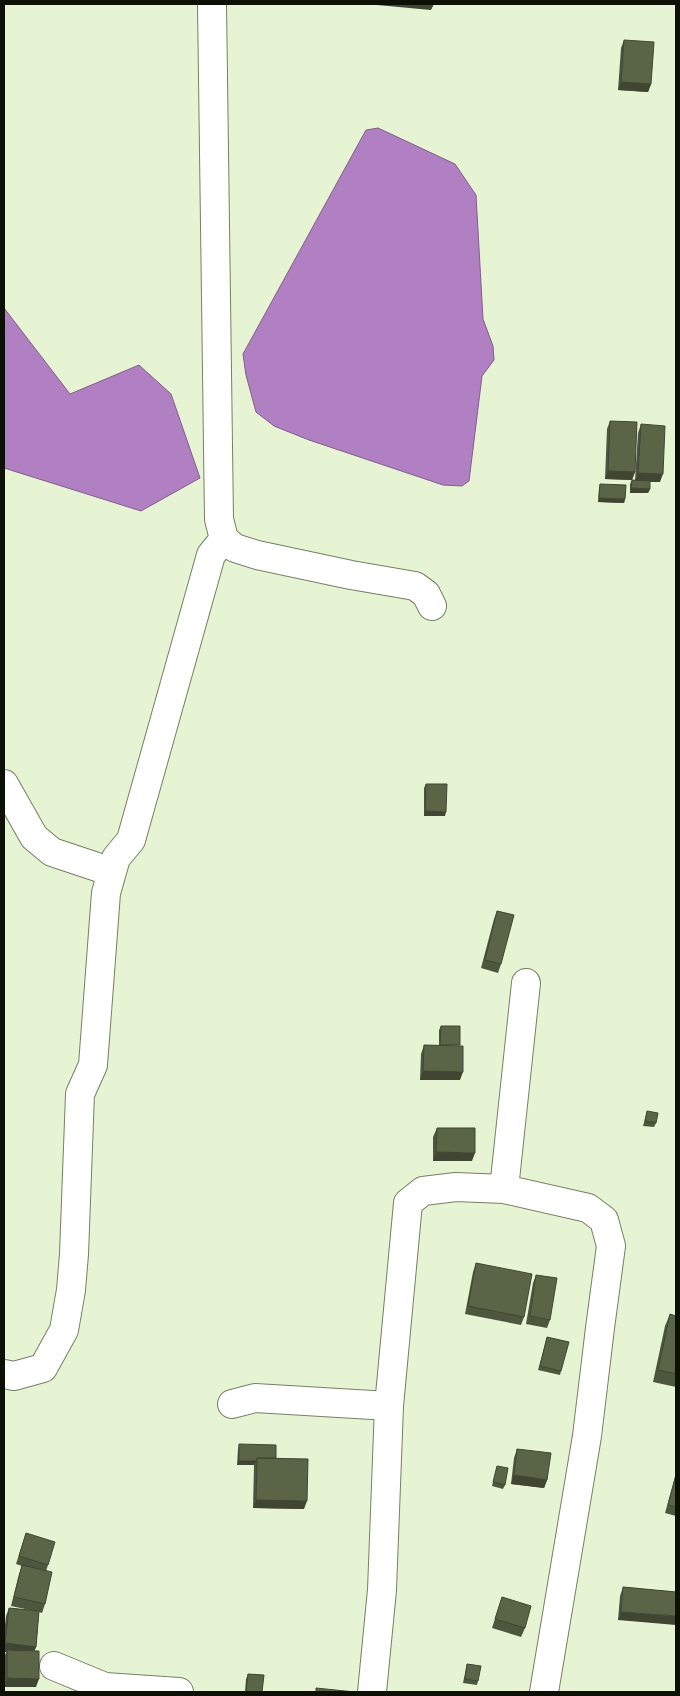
<svg xmlns="http://www.w3.org/2000/svg" width="680" height="1696" font-family="'Roboto Condensed',sans-serif">
	<rect width="100%" height="100%" fill="#e6f4d3"/>
	<path fill="#b180c2" stroke="#805e89" d="M 378,128 L 455,164 L 476,195 L 483,319 L 493,346 L 494,360 L 482,376 L 469,481 L 462,486 L 443,485 L 309,440 L 274,426 L 256,412 L 246,375 L 243,354 L 366,130 Z
		M 4,308 L 70,394 L 139,365 L 171,394 L 200,478 L 141,511 L 4,468 Z"/>
	<g fill="none" stroke-linecap="round" stroke-linejoin="round">
		<g stroke="#758163" stroke-width="30">
			<path id="minor" d="M 212,4 L 219,519 L 224,539 L 235,548 L 257,555 L 351,575 L 415,586 L 426,594 L 432,606
				M 4,784 L 34,837 L 52,852 L 112,872
				M 504,1189 L 526,983
				M 4,1374 L 14,1376 L 43,1368 L 64,1330 L 71,1290 L 74,1254 L 80,1094 L 93,1065 L 106,893 L 116,858 L 131,840 L 211,555 L 224,539
				M 232,1404 L 255,1398 L 389,1406
				M 54,1666 L 105,1687 L 179,1692
				M 372,1692 L 382,1590 L 389,1406 L 408,1203 L 423,1191 L 456,1187 L 504,1189 L 588,1208 L 604,1220 L 611,1246 L 600,1328 L 587,1436 L 544,1692"/>
		</g>
		<use href="#minor" stroke="#fff" stroke-width="28"/>
	</g>
	<path fill="#4d573e" d="M 624,40 L 651,84 L 648,92 L 618,90 L 621,48 Z
		M 610,421 L 635,472 L 632,480 L 635,480 L 638,433 L 641,424 L 660,482 L 650,482 L 650,489 L 648,493 L 630,493 L 630,484 L 632,480 L 605,479 L 607,429 Z
		M 600,484 L 625,499 L 624,503 L 598,502 L 599,488 Z
		M 426,784 L 445,816 L 424,816 L 424,788 Z
		M 497,911 L 501,964 L 498,973 L 481,968 L 494,919 Z
		M 441,1026 L 460,1080 L 420,1080 L 421,1054 L 424,1045 L 439,1046 L 439,1030 Z
		M 647,1111 L 656,1123 L 654,1127 L 643,1126 Z
		M 437,1128 L 472,1161 L 433,1161 L 433,1137 Z
		M 476,1263 L 524,1317 L 521,1325 L 465,1314 L 473,1272 Z
		M 536,1275 L 550,1320 L 547,1328 L 526,1324 L 533,1283 Z
		M 670,1314 L 676,1316 L 676,1387 L 653,1382 L 665,1326 Z
		M 547,1337 L 561,1371 L 560,1375 L 538,1370 Z
		M 239,1444 L 276,1458 L 304,1509 L 253,1508 L 254,1465 L 237,1465 L 238,1449 Z
		M 517,1449 L 547,1480 L 544,1488 L 511,1484 L 514,1458 Z
		M 497,1466 L 505,1485 L 503,1489 L 492,1486 Z
		M 676,1473 L 676,1516 L 665,1513 Z
		M 26,1533 L 48,1565 L 46,1571 L 45,1604 L 42,1613 L 39,1612 L 36,1647 L 34,1651 L 36,1687 L 4,1687 L 4,1659 L 6,1652 L 4,1652 L 4,1633 L 6,1616 L 9,1608 L 30,1610 L 11,1606 L 19,1574 L 22,1566 L 16,1564 Z
		M 623,1587 L 676,1592 L 618,1620 L 620,1596 Z
		M 502,1597 L 525,1628 L 521,1637 L 492,1628 Z
		M 467,1664 L 478,1681 L 477,1685 L 463,1683 L 466,1668 Z
		M 248,1674 L 262,1692 L 245,1692 L 246,1679 Z"/>
	<path fill="#3f4732" d="M 378,4 L 434,4 L 431,10 L 377,5 Z
		M 621,82 L 651,84 L 648,92 L 618,90 Z
		M 608,471 L 635,472 L 632,480 L 605,479 Z
		M 638,473 L 663,474 L 660,482 L 635,481 Z
		M 631,488 L 650,489 L 648,493 L 630,493 Z
		M 599,498 L 625,499 L 624,503 L 598,502 Z
		M 425,811 L 446,812 L 445,816 L 424,816 Z
		M 423,1071 L 463,1072 L 460,1080 L 420,1080 Z
		M 436,1152 L 475,1153 L 472,1161 L 433,1161 Z
		M 239,1461 L 256,1461 L 254,1465 L 237,1465 Z
		M 514,1475 L 547,1480 L 544,1488 L 511,1484 Z
		M 256,1500 L 307,1501 L 304,1509 L 253,1508 Z
		M 621,1612 L 676,1616 L 676,1625 L 618,1620 Z
		M 5,1643 L 36,1647 L 33,1655 L 7,1650 L 6,1652 L 4,1652 L 4,1646 Z
		M 7,1678 L 39,1679 L 36,1687 L 4,1687 Z"/>
	<path fill="#5a6548" stroke="#3f4732" d="M 624,40 L 654,42 L 651,84 L 621,82 Z
		M 610,421 L 637,422 L 635,472 L 608,471 Z
		M 641,424 L 665,426 L 663,474 L 638,473 Z
		M 632,480 L 650,481 L 650,489 L 631,488 Z
		M 600,484 L 626,485 L 625,499 L 599,498 Z
		M 426,784 L 447,784 L 446,812 L 425,811 Z
		M 497,911 L 514,915 L 501,964 L 485,960 Z
		M 441,1026 L 460,1026 L 460,1045 L 440,1045 Z
		M 424,1045 L 463,1046 L 463,1072 L 423,1071 Z
		M 647,1111 L 658,1113 L 656,1123 L 645,1121 Z
		M 437,1128 L 475,1128 L 475,1153 L 436,1152 Z
		M 476,1263 L 532,1274 L 524,1317 L 468,1306 Z
		M 536,1275 L 557,1278 L 550,1320 L 530,1316 Z
		M 670,1314 L 676,1316 L 676,1374 L 658,1370 Z
		M 547,1337 L 569,1342 L 561,1371 L 540,1366 Z
		M 239,1444 L 276,1445 L 276,1458 L 257,1458 L 256,1461 L 239,1461 Z
		M 517,1449 L 551,1453 L 547,1480 L 514,1475 Z
		M 257,1458 L 308,1459 L 307,1501 L 256,1500 Z
		M 497,1466 L 508,1468 L 505,1485 L 493,1482 Z
		M 676,1475 L 676,1507 L 668,1505 Z
		M 26,1533 L 55,1542 L 48,1565 L 19,1556 Z
		M 22,1565 L 52,1572 L 45,1604 L 14,1597 Z
		M 623,1587 L 676,1592 L 676,1616 L 621,1612 Z
		M 502,1597 L 531,1606 L 525,1628 L 495,1619 Z
		M 9,1608 L 39,1611 L 36,1647 L 5,1643 Z
		M 7,1650 L 39,1651 L 39,1679 L 7,1678 Z
		M 467,1664 L 481,1666 L 478,1681 L 465,1679 Z
		M 248,1674 L 264,1675 L 262,1692 L 246,1692 Z
		M 316,1688 L 355,1692 L 316,1692 Z"/>
	<rect width="680" height="1696" fill="none" stroke="#0c1005" stroke-width="10"/>
</svg>
